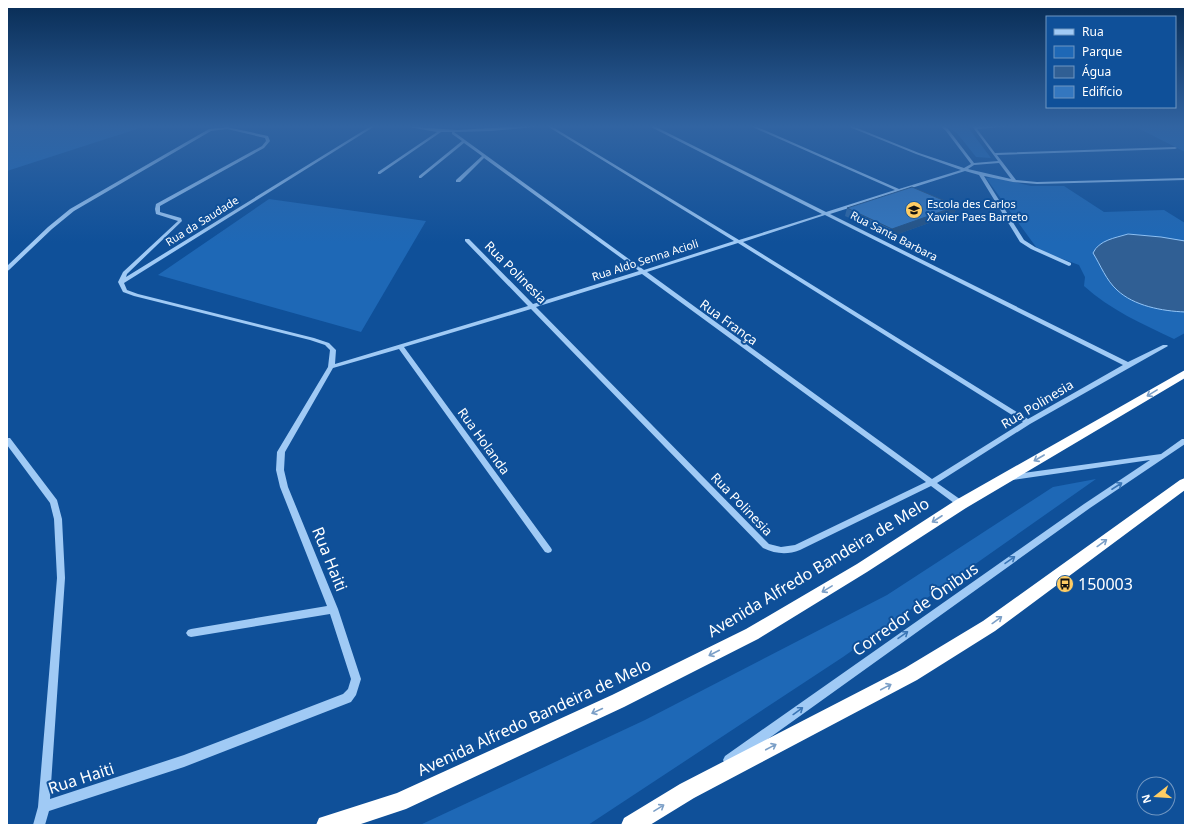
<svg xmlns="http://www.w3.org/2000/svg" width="1192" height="832" font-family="'Noto Sans',sans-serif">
	<rect width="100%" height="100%" fill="#0f5099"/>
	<path fill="#1e68b6" d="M 7,126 L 146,126 L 7,171 Z
		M 946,126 L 967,126 L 991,158 L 976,157 L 957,133 Z
		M 1134,126 L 1185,128 L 1185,152 Z
		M 993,177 L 1031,186 L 1064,186 L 1104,212 L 1164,210 L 1185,223 L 1185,333 L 1174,339 C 1143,324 1110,310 1084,286 L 1085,277 L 1079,265 L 1049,254 L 1036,247 L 986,178 Z
		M 269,199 L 426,221 L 361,332 L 158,275 Z
		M 1096,479 L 843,657 L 588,825 L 420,825 L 645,720 L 887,595 L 1053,487 Z"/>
	<path fill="#305f94" stroke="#92c5f8" d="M 1128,234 L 1161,237 L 1185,241 L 1185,312 C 1162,311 1134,306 1117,290 C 1106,280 1101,266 1093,253 C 1099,240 1115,238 1128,234 Z"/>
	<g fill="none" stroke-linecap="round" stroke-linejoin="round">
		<path fill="#a0caf5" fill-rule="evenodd" d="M 371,126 L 375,126 L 124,283 L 127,290 L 138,294 L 314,338 L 329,343 L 336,350 L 335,364 L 528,306 L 465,241 L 465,239 L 469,239 L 533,304 L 639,271 L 484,158 L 460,182 L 456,182 L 456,180 L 482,156 L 464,143 L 421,178 L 419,178 L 419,176 L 462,141 L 452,134 L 452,132 L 441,132 L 380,174 L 378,174 L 378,172 L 437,132 L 403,126 L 457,130 L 523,126 L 545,126 L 491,131 L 454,132 L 644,270 L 734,241 L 547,126 L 551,126 L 739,240 L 822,214 L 649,126 L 654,126 L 826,212 L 895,190 L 750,126 L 755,126 L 899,189 L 961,170 L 916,154 L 847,126 L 852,126 L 919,153 L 964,168 L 971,164 L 946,131 L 940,126 L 944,126 L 948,129 L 974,163 L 998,161 L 972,126 L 1015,126 L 977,129 L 995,153 L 1175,147 L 1177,148 L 1175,149 L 997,155 L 1016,180 L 1037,182 L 1185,178 L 1185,180 L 1037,184 L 1013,182 L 984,176 L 1024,240 L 1035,247 L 1071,263 L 1071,265 L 1069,266 L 1031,249 L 1020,242 L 979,175 L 965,171 L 830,214 L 1128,362 L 1163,345 L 1167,345 L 1168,346 L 1030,424 L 937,483 L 964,502 L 965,504 L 964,506 L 961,507 L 958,506 L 931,486 L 800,550 C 787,555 776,554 763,548 L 531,309 L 404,347 L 551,548 L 552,550 L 551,552 L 548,553 L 545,552 L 399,349 L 333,368 L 285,452 L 284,470 L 288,487 L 338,609 L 361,679 L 356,695 L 351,702 L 184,767 L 49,811 L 45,825 L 33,825 L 38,807 L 57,578 L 54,519 L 50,503 L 7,445 L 7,438 L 10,438 L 57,500 L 62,519 L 65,578 L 50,799 L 184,755 L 343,694 L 348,689 L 351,679 L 330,614 L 191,637 L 188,636 L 186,633 L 188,630 L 191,629 L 327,606 L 280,487 L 276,470 L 277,452 L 328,367 L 330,350 L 325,345 L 310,340 L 134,296 L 123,292 L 118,282 L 123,272 L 178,221 L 156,214 L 155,209 L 156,204 L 262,146 L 266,141 L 265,138 L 227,129 L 211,131 L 74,211 L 52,229 L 9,270 L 7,271 L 7,266 L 48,227 L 70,209 L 209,129 L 227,127 L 268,136 L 270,141 L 264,148 L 160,206 L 160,212 L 181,218 L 182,221 L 127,274 L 126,277 ZM 999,163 L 1011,179 L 968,169 L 974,165 ZM 825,215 L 1123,365 L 1028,419 L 743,242 ZM 738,243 L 1023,422 L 932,479 L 647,272 ZM 642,274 L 926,482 L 795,545 L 781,547 L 769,544 L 536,307 Z
			M 1182,439 L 1185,439 L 1185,444 L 1090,508 L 733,764 L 729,766 L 725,764 L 723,760 L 725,756 L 1084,504 L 1150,460 L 1012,480 L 1009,479 L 1008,477 L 1009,475 L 1161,454 Z"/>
		<path fill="#fff" fill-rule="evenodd" d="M 1185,370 L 1185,378 L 966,508 L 867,572 L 758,639 L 624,707 L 406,809 L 358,825 L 316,825 L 319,818 L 397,793 L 612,695 L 746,629 L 857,564 L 956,500 Z
			M 1185,478 L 1185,490 L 995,631 L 917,680 L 694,798 L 650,825 L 621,825 L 624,818 L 680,784 L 905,668 L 983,621 L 1180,480 Z"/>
	</g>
	<path fill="#2d66a4" d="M 957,206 L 954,214 L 890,237 L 845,216 L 847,208 Z"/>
	<path fill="#245386" d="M 957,206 L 954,214 L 890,237 L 892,229 Z"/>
	<path fill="#3477bf" stroke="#245386" d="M 912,187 L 957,206 L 892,229 L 847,208 Z"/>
	<defs><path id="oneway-shaft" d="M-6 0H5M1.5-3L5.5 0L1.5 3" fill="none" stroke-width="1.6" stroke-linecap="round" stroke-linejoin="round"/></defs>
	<g stroke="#7b9fc7">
		<use href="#oneway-shaft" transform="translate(1152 393) rotate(149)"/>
		<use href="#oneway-shaft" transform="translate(1039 458) rotate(150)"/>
		<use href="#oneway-shaft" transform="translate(937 519) rotate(147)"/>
		<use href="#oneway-shaft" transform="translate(1102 543) rotate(-36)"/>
		<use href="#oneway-shaft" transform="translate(827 589) rotate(149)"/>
		<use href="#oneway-shaft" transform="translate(997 620) rotate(-36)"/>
		<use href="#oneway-shaft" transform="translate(714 653) rotate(153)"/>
		<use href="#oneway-shaft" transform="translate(886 687) rotate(-28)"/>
		<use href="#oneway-shaft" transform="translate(597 711) rotate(155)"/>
		<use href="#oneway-shaft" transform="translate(771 747) rotate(-28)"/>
		<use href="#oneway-shaft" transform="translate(659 808) rotate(-32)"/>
	</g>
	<g stroke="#3a75b5">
		<use href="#oneway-shaft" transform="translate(1117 486) rotate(-33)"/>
		<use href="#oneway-shaft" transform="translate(1010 560) rotate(-35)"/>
		<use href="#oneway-shaft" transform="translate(903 635) rotate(-35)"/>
		<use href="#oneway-shaft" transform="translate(798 711) rotate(-36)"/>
	</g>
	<linearGradient id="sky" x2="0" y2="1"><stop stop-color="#082c54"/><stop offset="0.52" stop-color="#3164a2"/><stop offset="1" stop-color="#3164a2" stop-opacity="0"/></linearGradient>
	<rect width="1192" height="243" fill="url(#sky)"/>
	<defs>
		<g id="school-disc" transform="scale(0.9)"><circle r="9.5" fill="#ffcd64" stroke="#0f5099"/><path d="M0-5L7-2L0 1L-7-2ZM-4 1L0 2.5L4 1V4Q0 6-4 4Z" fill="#111"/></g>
		<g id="bus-disc" transform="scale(0.9)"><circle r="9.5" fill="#ffcd64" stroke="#0f5099"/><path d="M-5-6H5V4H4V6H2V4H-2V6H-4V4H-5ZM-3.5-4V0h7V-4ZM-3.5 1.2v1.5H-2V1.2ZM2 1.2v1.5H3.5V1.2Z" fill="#111"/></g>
	</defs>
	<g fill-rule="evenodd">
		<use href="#school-disc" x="914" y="210"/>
		<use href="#bus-disc" x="1065" y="584"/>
	</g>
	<g text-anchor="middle" stroke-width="4" stroke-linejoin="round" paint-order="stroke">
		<g font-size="11" fill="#fff" stroke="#0f5099" text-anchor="start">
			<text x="927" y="208">Escola des Carlos<tspan x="927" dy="13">Xavier Paes Barreto</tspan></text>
		</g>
		<g font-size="11" fill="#fff" stroke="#0f5099">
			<text transform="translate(202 221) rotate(-32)" y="4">Rua da Saudade</text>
			<text transform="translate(894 236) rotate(27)" y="4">Rua Santa Barbara</text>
			<text transform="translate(645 260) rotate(-18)" y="4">Rua Aldo Senna Acioli</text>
		</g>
		<g font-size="13" fill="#fff" stroke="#0f5099">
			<text transform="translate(516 272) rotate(45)" y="5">Rua Polinesia</text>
			<text transform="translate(729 322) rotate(36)" y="5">Rua França</text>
			<text transform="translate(1037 404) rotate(-31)" y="5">Rua Polinesia</text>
			<text transform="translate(484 441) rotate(54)" y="5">Rua Holanda</text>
			<text transform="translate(742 504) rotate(46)" y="5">Rua Polinesia</text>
		</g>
		<g font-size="16" fill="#fff" stroke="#0f5099">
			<text transform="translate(330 559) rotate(68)" y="6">Rua Haiti</text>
			<text transform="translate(818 567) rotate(-31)" y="6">Avenida Alfredo Bandeira de Melo</text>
			<text transform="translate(915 609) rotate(-35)" y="6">Corredor de Ônibus</text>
			<text transform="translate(534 717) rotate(-25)" y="6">Avenida Alfredo Bandeira de Melo</text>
			<text transform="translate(81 778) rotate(-18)" y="6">Rua Haiti</text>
		</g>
		<g font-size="16" fill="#fff" stroke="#0f5099" text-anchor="start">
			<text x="1078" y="590">150003</text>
		</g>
	</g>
	<rect width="1192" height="832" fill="none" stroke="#ffffff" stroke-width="16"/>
	<rect x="1046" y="16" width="130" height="92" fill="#0f5099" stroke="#6f96c2"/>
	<rect x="1054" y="29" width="20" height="6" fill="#a0caf5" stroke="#6f96c2"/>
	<text x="1082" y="36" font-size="12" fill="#ffffff">Rua</text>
	<rect x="1054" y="46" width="20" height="12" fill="#1e68b6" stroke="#6f96c2"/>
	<text x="1082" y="56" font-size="12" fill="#ffffff">Parque</text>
	<rect x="1054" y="66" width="20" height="12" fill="#305f94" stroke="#6f96c2"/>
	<text x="1082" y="76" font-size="12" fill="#ffffff">Água</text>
	<rect x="1054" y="86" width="20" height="12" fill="#3477bf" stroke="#6f96c2"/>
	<text x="1082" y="96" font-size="12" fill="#ffffff">Edifício</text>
	<g transform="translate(1156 796) rotate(253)"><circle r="19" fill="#0f5099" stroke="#6f96c2"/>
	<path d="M0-3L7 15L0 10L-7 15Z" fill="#ffcd64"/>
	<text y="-6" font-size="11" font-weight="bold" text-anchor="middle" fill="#ffffff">N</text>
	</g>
</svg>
